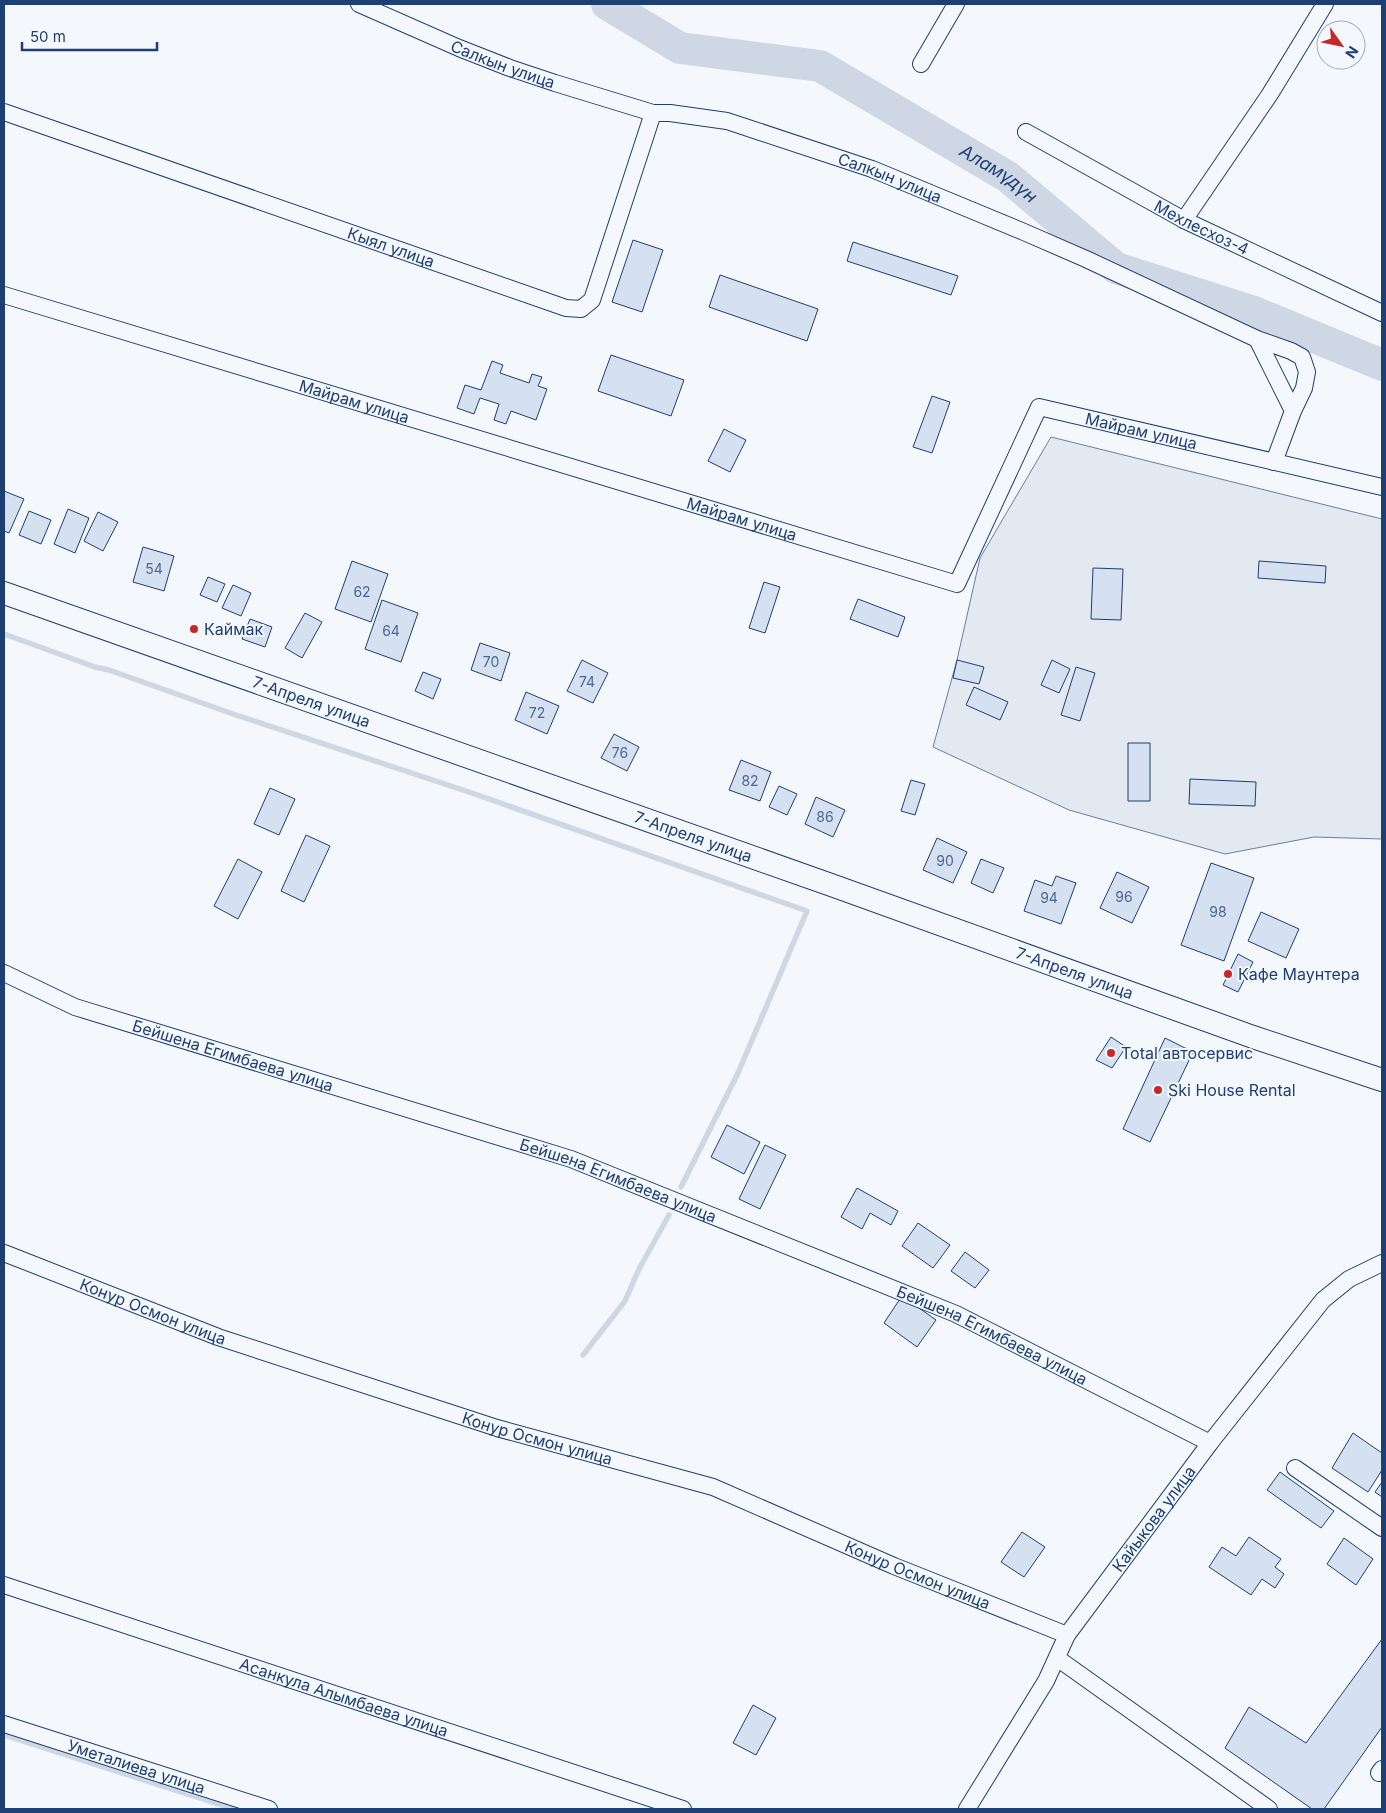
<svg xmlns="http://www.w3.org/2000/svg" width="1386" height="1813" font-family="Inter,sans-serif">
	<rect width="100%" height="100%" fill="#f4f7fb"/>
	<path fill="#e3e9f0" stroke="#687fa3" d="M 1051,437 L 1382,519 L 1382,839 L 1314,837 L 1225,854 L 1069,810 L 933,747 L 957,660 L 980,558 Z"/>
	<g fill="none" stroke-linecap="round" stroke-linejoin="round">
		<path stroke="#cfd7e4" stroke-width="5.5" d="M 4,634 L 95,667 L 109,670 L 236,715 L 469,792 L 807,911 L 738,1073 L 681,1187
			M 583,1355 L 625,1301 L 639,1269 L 669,1215
			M 4,1735 L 234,1809"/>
		<path stroke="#cfd7e4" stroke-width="32" id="s1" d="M 607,4 L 680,48 L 820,66 L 1008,177 L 1116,268 L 1254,312 L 1382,365"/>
	</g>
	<path fill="#d5e0f0" stroke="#1d3f73" d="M 633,240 L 663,250 L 642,312 L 612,302 Z
		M 853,242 L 958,276 L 951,295 L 847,261 Z
		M 720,275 L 818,309 L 807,341 L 709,307 Z
		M 611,355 L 684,380 L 671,416 L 598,391 Z
		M 492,361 L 503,365 L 500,373 L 529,383 L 532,374 L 542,377 L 538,386 L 547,389 L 536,420 L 511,411 L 506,424 L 494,420 L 499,404 L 480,398 L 474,414 L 457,408 L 465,385 L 481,390 Z
		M 932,396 L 950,402 L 932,453 L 913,447 Z
		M 724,429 L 746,440 L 730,472 L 708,461 Z
		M 4,491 L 24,499 L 9,533 L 4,531 Z
		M 68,509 L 89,518 L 75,553 L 54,544 Z
		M 29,511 L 51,520 L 41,544 L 19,535 Z
		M 98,512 L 118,522 L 103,551 L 84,541 Z
		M 143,547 L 174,556 L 164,591 L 133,582 Z
		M 352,561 L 388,574 L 371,622 L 335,609 Z
		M 1259,561 L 1326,566 L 1325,583 L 1258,578 Z
		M 1093,568 L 1123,569 L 1121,620 L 1091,619 Z
		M 208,577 L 225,584 L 217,602 L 200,595 Z
		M 764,582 L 780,587 L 765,633 L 749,628 Z
		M 233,585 L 251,593 L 241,616 L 222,608 Z
		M 858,599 L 905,617 L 898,637 L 850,619 Z
		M 382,600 L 418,613 L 401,662 L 365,649 Z
		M 305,613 L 322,622 L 302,658 L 285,648 Z
		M 250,619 L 272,627 L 265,647 L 242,639 Z
		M 480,643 L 510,653 L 501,681 L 471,670 Z
		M 582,660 L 608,673 L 593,703 L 567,691 Z
		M 957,660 L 984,667 L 979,684 L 953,678 Z
		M 1052,660 L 1070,669 L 1059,693 L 1041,685 Z
		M 1076,667 L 1095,673 L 1080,721 L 1061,715 Z
		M 423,672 L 441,679 L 433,699 L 415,691 Z
		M 974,687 L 1008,702 L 1000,720 L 966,705 Z
		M 526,692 L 559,706 L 547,734 L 515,720 Z
		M 614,734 L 639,747 L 627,771 L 601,758 Z
		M 1128,743 L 1150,743 L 1150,801 L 1128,801 Z
		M 741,760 L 771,772 L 760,801 L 729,790 Z
		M 1190,779 L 1256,782 L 1255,806 L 1189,804 Z
		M 911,780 L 925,784 L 915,815 L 901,811 Z
		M 779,786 L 797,794 L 787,815 L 769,807 Z
		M 270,788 L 295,799 L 279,835 L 254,824 Z
		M 816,797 L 845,810 L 833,837 L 805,824 Z
		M 306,835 L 330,846 L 304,902 L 281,891 Z
		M 937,838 L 967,852 L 953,883 L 923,870 Z
		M 238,859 L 262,872 L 238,919 L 214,906 Z
		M 981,859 L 1004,868 L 993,893 L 971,883 Z
		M 1211,863 L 1254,878 L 1224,961 L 1181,945 Z
		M 1117,872 L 1149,887 L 1132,923 L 1100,908 Z
		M 1056,876 L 1076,883 L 1061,924 L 1024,911 L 1035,880 L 1052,886 Z
		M 1261,912 L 1299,929 L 1286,958 L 1248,941 Z
		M 1238,954 L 1253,962 L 1238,992 L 1223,985 Z
		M 1111,1037 L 1126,1047 L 1112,1068 L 1096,1060 Z
		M 1165,1038 L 1193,1052 L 1150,1142 L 1123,1129 Z
		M 727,1125 L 760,1142 L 744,1174 L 711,1157 Z
		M 765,1145 L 786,1155 L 760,1209 L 739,1199 Z
		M 857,1188 L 898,1211 L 891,1225 L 870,1213 L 862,1229 L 841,1217 Z
		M 918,1223 L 950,1245 L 933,1268 L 902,1246 Z
		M 965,1252 L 989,1270 L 975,1288 L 951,1271 Z
		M 902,1296 L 936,1320 L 917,1347 L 884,1323 Z
		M 1353,1433 L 1382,1453 L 1382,1470 L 1368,1492 L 1332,1468 Z
		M 1280,1472 L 1334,1511 L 1321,1528 L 1267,1490 Z
		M 1382,1482 L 1382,1497 L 1375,1492 Z
		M 1022,1532 L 1045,1547 L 1024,1577 L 1001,1562 Z
		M 1249,1537 L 1281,1559 L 1275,1567 L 1284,1574 L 1275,1588 L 1262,1579 L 1251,1595 L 1209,1567 L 1222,1547 L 1236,1556 Z
		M 1344,1538 L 1373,1559 L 1356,1585 L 1327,1564 Z
		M 1382,1639 L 1382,1727 L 1324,1809 L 1312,1809 L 1225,1748 L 1249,1707 L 1306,1743 Z
		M 753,1705 L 776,1718 L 756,1755 L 733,1743 Z"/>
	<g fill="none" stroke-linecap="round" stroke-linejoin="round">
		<g stroke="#1d3f73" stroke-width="18">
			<g id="minor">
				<path id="s2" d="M 359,4 L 459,48 L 510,68 L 555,83 L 653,113 L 670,113 L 727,121 L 872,169 L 1024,232 L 1086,259 L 1257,339 L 1291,351 L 1302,357 L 1307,372 L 1304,388 L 1293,411 L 1274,462"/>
				<path d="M 921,64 L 956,4"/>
				<path id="s3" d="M 4,112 L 566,308 L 581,309 L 592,300 L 653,113"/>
				<path id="s4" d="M 1026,132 L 1184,220 L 1382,313"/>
				<path d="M 1184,220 L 1270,94 L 1325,4"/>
				<path id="s5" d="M 4,295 L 957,584 L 1039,407 L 1382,487"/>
				<path d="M 1257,339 L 1293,411"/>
				<path id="s6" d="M 4,973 L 75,1007 L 571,1159 L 956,1314 L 1210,1443"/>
				<path id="s7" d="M 4,1253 L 218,1337 L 497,1428 L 713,1487 L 894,1566 L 1067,1635"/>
				<path d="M 1295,1468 L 1382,1528"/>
				<path id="s8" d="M 4,1585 L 683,1809"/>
				<path d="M 1057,1658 L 1269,1809"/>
				<path id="s9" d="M 4,1724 L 269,1809"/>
				<path d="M 1379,1773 L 1382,1769"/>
				<path id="s10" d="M 967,1809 L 1046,1681 L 1067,1635 L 1210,1443 L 1323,1300 L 1349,1279 L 1382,1263"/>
			</g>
		</g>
		<g stroke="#1d3f73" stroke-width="24">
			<g id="secondary">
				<path id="s11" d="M 4,593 L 834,886 L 1253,1037 L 1382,1080"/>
			</g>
		</g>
		<use href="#minor" stroke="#f4f7fb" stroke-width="16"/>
		<use href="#secondary" stroke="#f4f7fb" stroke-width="22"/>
	</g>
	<g fill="#c62828" stroke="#f4f7fb" stroke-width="2">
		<circle cx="194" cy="629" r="5"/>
		<circle cx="1228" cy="974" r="5"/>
		<circle cx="1111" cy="1053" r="5"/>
		<circle cx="1158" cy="1090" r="5"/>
	</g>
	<g text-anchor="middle" stroke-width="4" stroke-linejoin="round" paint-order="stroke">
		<g font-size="14" fill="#4b6792">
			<text x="154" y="574">54</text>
			<text x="362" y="597">62</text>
			<text x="391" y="636">64</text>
			<text x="491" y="667">70</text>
			<text x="587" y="687">74</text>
			<text x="537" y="718">72</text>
			<text x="620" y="758">76</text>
			<text x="750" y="786">82</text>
			<text x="825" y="822">86</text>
			<text x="945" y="866">90</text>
			<text x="1124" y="902">96</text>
			<text x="1049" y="903">94</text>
			<text x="1218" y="917">98</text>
		</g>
		<g font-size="16" fill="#1d3f73" stroke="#f4f7fb">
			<text dy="6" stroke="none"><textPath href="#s2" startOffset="156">Салкын улица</textPath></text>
			<text dy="6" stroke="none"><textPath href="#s2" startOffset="561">Салкын улица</textPath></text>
			<text dy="6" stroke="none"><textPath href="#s4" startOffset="200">Мехлесхоз-4</textPath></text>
			<text dy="6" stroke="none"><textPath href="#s3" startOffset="410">Кыял улица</textPath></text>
			<text dy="6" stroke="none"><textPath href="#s5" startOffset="366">Майрам улица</textPath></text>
			<text dy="6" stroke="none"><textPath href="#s5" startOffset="1296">Майрам улица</textPath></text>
			<text dy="6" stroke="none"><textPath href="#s5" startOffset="771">Майрам улица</textPath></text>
			<text dy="6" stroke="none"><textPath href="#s11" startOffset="326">7-Апреля улица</textPath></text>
			<text dy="6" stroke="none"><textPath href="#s11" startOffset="731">7-Апреля улица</textPath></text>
			<text dy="6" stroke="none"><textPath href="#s11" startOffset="1136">7-Апреля улица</textPath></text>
			<text dy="6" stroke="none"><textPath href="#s6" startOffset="244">Бейшена Егимбаева улица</textPath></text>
			<text dy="6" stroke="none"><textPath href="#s6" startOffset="649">Бейшена Егимбаева улица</textPath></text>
			<text dy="6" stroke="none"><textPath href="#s7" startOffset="160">Конур Осмон улица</textPath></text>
			<text dy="6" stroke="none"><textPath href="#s6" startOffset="1054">Бейшена Егимбаева улица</textPath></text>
			<text dy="6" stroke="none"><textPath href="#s7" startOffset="565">Конур Осмон улица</textPath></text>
			<text dy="6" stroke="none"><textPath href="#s10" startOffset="346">Кайыкова улица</textPath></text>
			<text dy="6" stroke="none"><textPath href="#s7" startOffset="970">Конур Осмон улица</textPath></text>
			<text dy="6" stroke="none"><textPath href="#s8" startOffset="358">Асанкула Алымбаева улица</textPath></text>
			<text dy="6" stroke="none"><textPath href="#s9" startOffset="139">Уметалиева улица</textPath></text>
		</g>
		<g font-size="16" fill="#1d3f73" stroke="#f4f7fb" text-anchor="start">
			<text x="204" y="635">Каймак</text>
			<text x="1238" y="980">Кафе Маунтера</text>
			<text x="1121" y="1059">Total автосервис</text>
			<text x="1168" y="1096">Ski House Rental</text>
		</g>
		<g font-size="18" font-style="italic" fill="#1d3f73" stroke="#f4f7fb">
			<text dy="6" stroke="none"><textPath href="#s1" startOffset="435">Аламүдүн</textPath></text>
		</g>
	</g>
	<rect width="1386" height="1813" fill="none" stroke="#1d3f73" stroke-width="10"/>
	<g transform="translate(1341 45) rotate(123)"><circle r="24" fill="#f4f7fb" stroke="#9eadc5"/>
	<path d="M0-4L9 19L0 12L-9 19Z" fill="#c62828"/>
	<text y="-8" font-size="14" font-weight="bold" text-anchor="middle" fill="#1d3f73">N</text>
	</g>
	<path d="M22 42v8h135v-8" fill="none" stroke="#1d3f73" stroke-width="2.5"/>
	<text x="30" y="42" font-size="15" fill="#1d3f73" stroke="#f4f7fb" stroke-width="4" paint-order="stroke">50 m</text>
</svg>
